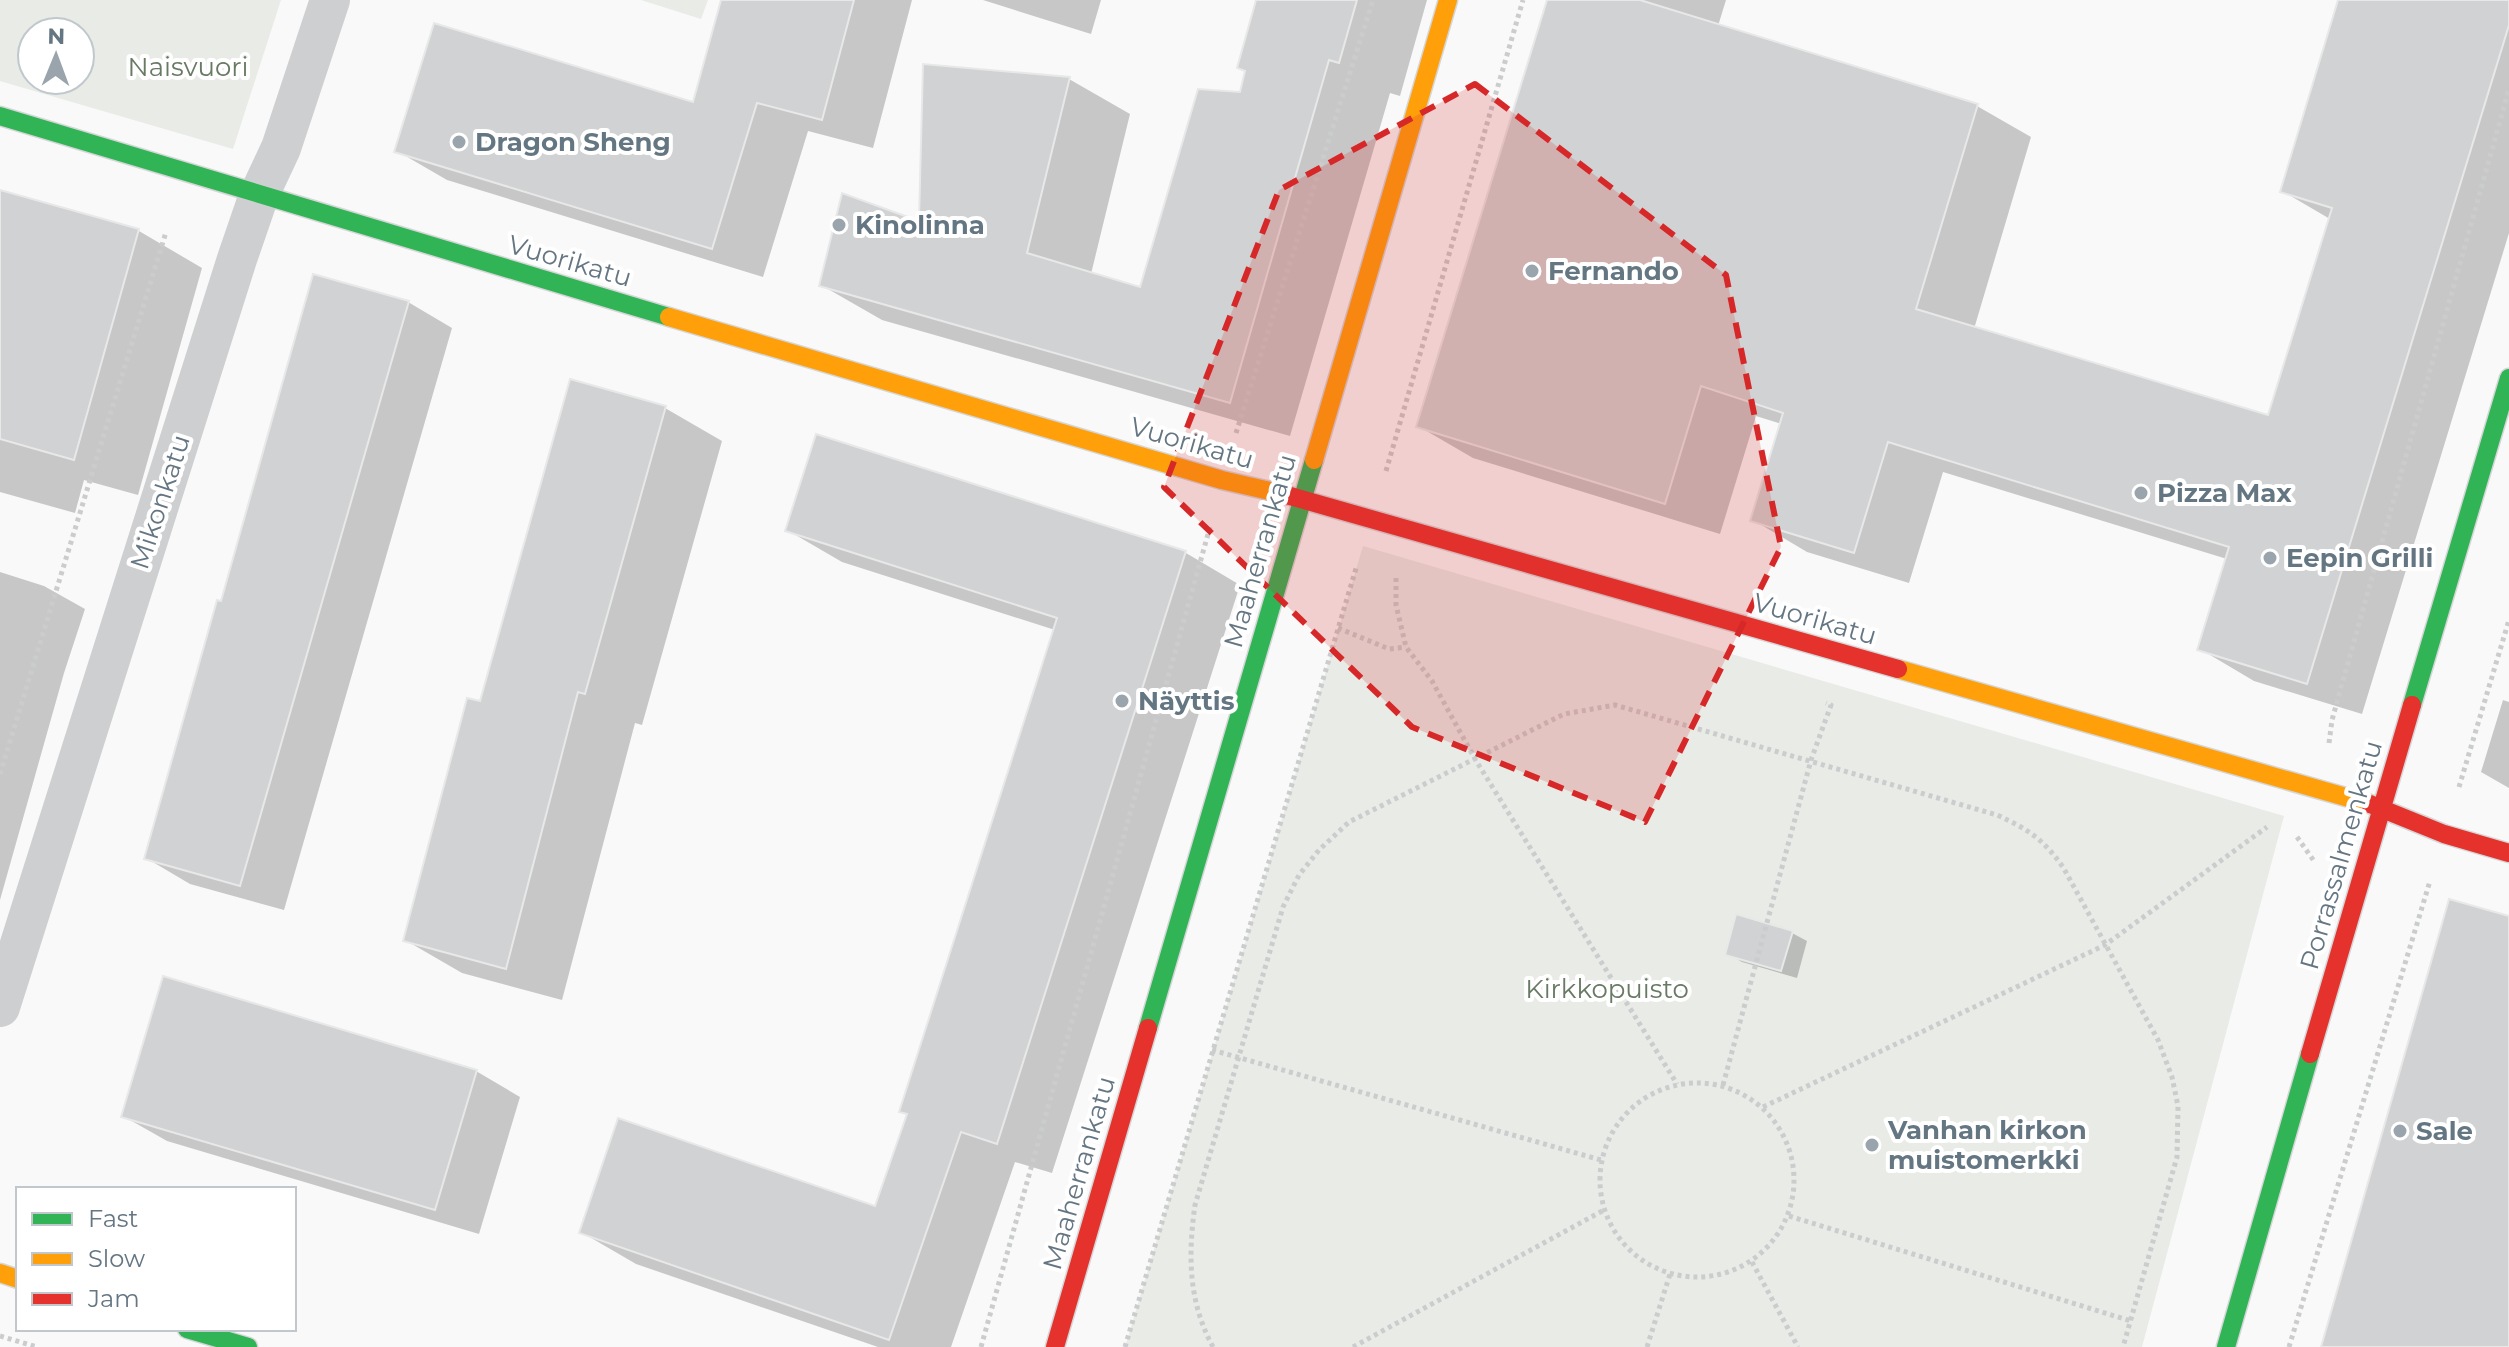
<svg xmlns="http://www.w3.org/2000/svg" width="2509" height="1347" font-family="Montserrat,sans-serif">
	<rect width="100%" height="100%" fill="#f9f9f9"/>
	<path fill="#e8ebe6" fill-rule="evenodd" d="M 0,0 L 281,0 L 233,149 L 0,81 ZM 80,32 L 80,80 L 32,80 L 32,32 Z
		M 641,0 L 708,0 L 701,19 Z
		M 1363,546 L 2284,816 L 2142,1347 L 1125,1347 Z"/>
	<path fill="#0003" d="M 723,0 L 912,0 L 873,148 L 808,131 L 763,277 L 447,180 L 397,151 L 695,105 Z
		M 983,0 L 1101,0 L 1091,34 Z
		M 1259,0 L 1427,0 L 1400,96 L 1390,93 L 1290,436 L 882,320 L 821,285 L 921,223 L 1069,79 L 1130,114 L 1091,274 L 1142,289 L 1242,94 Z
		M 1549,0 L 1726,0 L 1718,26 L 1977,106 L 2031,137 L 1974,329 L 2269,417 L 2330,219 L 2282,191 L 2340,1 L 2338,0 L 2509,0 L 2509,233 L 2362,714 L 2254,681 L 2200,649 L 2227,559 L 1943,472 L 1909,583 L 1807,552 L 1753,520 L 1782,424 L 1756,416 L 1720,534 L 1473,458 L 1418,426 Z
		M 0,192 L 139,231 L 202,268 L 138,495 L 84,480 L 75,513 L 0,492 Z
		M 408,302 L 452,328 L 284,910 L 190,884 L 146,858 L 222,604 Z
		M 665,408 L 722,441 L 642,725 L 635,723 L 562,1000 L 462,973 L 405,940 L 481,704 Z
		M 817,436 L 1186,553 L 1240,585 L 1052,1173 L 1015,1162 L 951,1347 L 878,1347 L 636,1264 L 581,1232 L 877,1209 L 909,1115 L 1055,630 L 842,562 L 787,530 Z
		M 0,572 L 44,586 L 85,609 L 64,673 L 0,900 Z
		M 2503,700 L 2509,702 L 2509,788 L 2481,772 Z
		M 1792,933 L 1807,941 L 1797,978 L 1742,962 L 1728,954 Z
		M 476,1071 L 520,1097 L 479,1234 L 167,1141 L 123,1116 Z"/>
	<path fill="#d0d2d3" stroke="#e8e8e8" stroke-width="2" d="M 721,0 L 854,0 L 822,120 L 757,103 L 712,249 L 394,152 L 434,23 L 693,102 Z
		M 1256,0 L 1357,0 L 1339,63 L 1329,60 L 1230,403 L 819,286 L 842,193 L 919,221 L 923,64 L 1070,77 L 1027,253 L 1140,287 L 1198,89 L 1240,92 L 1245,71 L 1237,68 Z
		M 1547,0 L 1640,0 L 1978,104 L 1916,309 L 2268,415 L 2332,208 L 2280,192 L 2338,0 L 2509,0 L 2509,25 L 2307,684 L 2197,650 L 2229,547 L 1888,442 L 1854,553 L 1750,521 L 1783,413 L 1701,386 L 1665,504 L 1416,427 Z
		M 0,190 L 139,229 L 74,460 L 0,439 Z
		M 313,274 L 409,301 L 240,886 L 144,859 L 217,600 L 221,601 Z
		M 570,379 L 666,406 L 585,694 L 578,692 L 506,969 L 403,941 L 467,698 L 480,701 Z
		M 816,434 L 1186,551 L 997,1144 L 961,1132 L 889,1340 L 579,1233 L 618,1118 L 875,1206 L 907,1114 L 899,1112 L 1057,618 L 785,531 Z
		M 2449,899 L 2509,916 L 2509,1347 L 2321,1347 Z
		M 1736,914 L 1793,931 L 1781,971 L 1725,955 Z
		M 163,976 L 477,1070 L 435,1210 L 121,1117 Z"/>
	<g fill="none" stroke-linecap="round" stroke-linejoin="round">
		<g stroke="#d5d6d7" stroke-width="21">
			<path id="fast" d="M 0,116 L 669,317
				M 2412,705 L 2509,378
				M 1148,1028 L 1314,460
				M 187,1329 L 248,1347
				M 2226,1347 L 2310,1054"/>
		</g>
		<g stroke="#d5d6d7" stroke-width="21">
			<path id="slow" d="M 669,317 L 1222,480 L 1283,494
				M 1314,460 L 1448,0
				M 1898,669 L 2370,804
				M 0,1273 L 18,1279"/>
		</g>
		<g stroke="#d5d6d7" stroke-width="21">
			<path id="jam" d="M 1283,494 L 1898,669
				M 2370,804 L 2444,834 L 2509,853
				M 2310,1054 L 2412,705
				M 1055,1347 L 1148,1028"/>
		</g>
		<path stroke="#cbcccd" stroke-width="5" stroke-dasharray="4 4" stroke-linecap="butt" d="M 1236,433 L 1373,0
			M 1386,471 L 1523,0
			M 1396,578 L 1396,605 L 1406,647 L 1432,681 L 1475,759 L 1677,1084
			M 1338,628 L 1389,649 L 1406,647
			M 2329,743 L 2332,720 L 2509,89
			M 0,774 L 166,232
			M 2459,787 L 2509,620
			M 2297,837 L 2314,861
			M 1212,1050 L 1601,1160
			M1600 1180a97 97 0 1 1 194 0a97 97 0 1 1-194 0Z
			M 1723,1085 L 1811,760 L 1831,705 L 1826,703
			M 1763,1107 L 2105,945 L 2267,827
			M 1789,1216 L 2131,1321
			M 1752,1262 L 1798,1347
			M 0,1336 L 37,1347
			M 981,1347 L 1210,527
			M 1125,1347 L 1357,565
			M 1213,1347 C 1188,1301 1188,1255 1195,1205 L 1283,907 L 1299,875 L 1319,850 L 1349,822 L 1564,714 L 1615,705 L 1997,815 C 2028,829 2043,839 2063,867 L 2158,1040 L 2172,1077 L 2178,1106 L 2177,1157 L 2123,1347
			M 1353,1347 L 1604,1210
			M 1647,1347 L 1670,1274
			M 2289,1347 L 2430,881"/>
		<path stroke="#cecfd0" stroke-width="40" d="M 0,1007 L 237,259 L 259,195 L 281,148 L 330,0"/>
		<use href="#fast" stroke="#30b455" stroke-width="18"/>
		<use href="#slow" stroke="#ff9f0a" stroke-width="18"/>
		<use href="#jam" stroke="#e5322d" stroke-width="18"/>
	</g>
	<path fill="#d62828" fill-opacity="0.2" stroke="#d62828" stroke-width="6" stroke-dasharray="16 10" stroke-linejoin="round" d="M 1475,84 L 1726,275 L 1781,547 L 1645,822 L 1412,727 L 1164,487 L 1279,190 Z"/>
	<g fill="#99a4ac" stroke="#fff" stroke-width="3">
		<circle cx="459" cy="142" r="8"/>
		<circle cx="839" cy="225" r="8"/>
		<circle cx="1532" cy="271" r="8"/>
		<circle cx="2141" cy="493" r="8"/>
		<circle cx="2270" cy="558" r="8"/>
		<circle cx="1122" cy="701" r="8"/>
		<circle cx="2400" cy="1131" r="8"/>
		<circle cx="1872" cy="1145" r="8"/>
	</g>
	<g text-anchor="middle" stroke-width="8" stroke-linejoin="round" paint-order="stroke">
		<g font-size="26" fill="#687a64" stroke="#fff">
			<text x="188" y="76">Naisvuori</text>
			<text x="1607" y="998">Kirkkopuisto</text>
		</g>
		<g font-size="26" font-weight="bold" fill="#657683" stroke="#fff" text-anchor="start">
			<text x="475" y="151">Dragon Sheng</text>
			<text x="855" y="234">Kinolinna</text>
			<text x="1548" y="280">Fernando</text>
			<text x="2157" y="502">Pizza Max</text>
			<text x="2286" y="567">Eepin Grilli</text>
			<text x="1138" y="710">Näyttis</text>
			<text x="1888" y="1139">Vanhan kirkon<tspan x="1888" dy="30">muistomerkki</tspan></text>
			<text x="2416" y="1140">Sale</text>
		</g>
		<g font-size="26" fill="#657683" stroke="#fff">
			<text transform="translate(570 261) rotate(16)" y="9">Vuorikatu</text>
			<text transform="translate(1192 443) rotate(16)" y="9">Vuorikatu</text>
			<text transform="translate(160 502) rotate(-72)" y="9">Mikonkatu</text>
			<text transform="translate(1260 551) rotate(-74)" y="9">Maaherrankatu</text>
			<text transform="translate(1815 619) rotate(16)" y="9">Vuorikatu</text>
			<text transform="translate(2341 855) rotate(-74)" y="9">Porrassalmenkatu</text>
			<text transform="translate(1079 1173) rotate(-74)" y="9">Maaherrankatu</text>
		</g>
	</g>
	<rect x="16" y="1187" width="280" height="144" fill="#ffffff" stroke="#c1c8cd" stroke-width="2"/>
	<rect x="32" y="1213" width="40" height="12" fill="#30b455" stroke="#c1c8cd" stroke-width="2"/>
	<text x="88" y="1227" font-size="24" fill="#657683">Fast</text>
	<rect x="32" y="1253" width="40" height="12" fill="#ff9f0a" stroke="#c1c8cd" stroke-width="2"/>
	<text x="88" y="1267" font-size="24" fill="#657683">Slow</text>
	<rect x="32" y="1293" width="40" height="12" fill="#e5322d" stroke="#c1c8cd" stroke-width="2"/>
	<text x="88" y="1307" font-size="24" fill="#657683">Jam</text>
	<g transform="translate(56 56) rotate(1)"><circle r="38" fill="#ffffff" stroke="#c1c8cd" stroke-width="2"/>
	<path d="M0-6L14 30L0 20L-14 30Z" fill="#99a4ac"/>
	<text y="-12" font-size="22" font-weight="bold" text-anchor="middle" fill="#657683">N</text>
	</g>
</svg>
